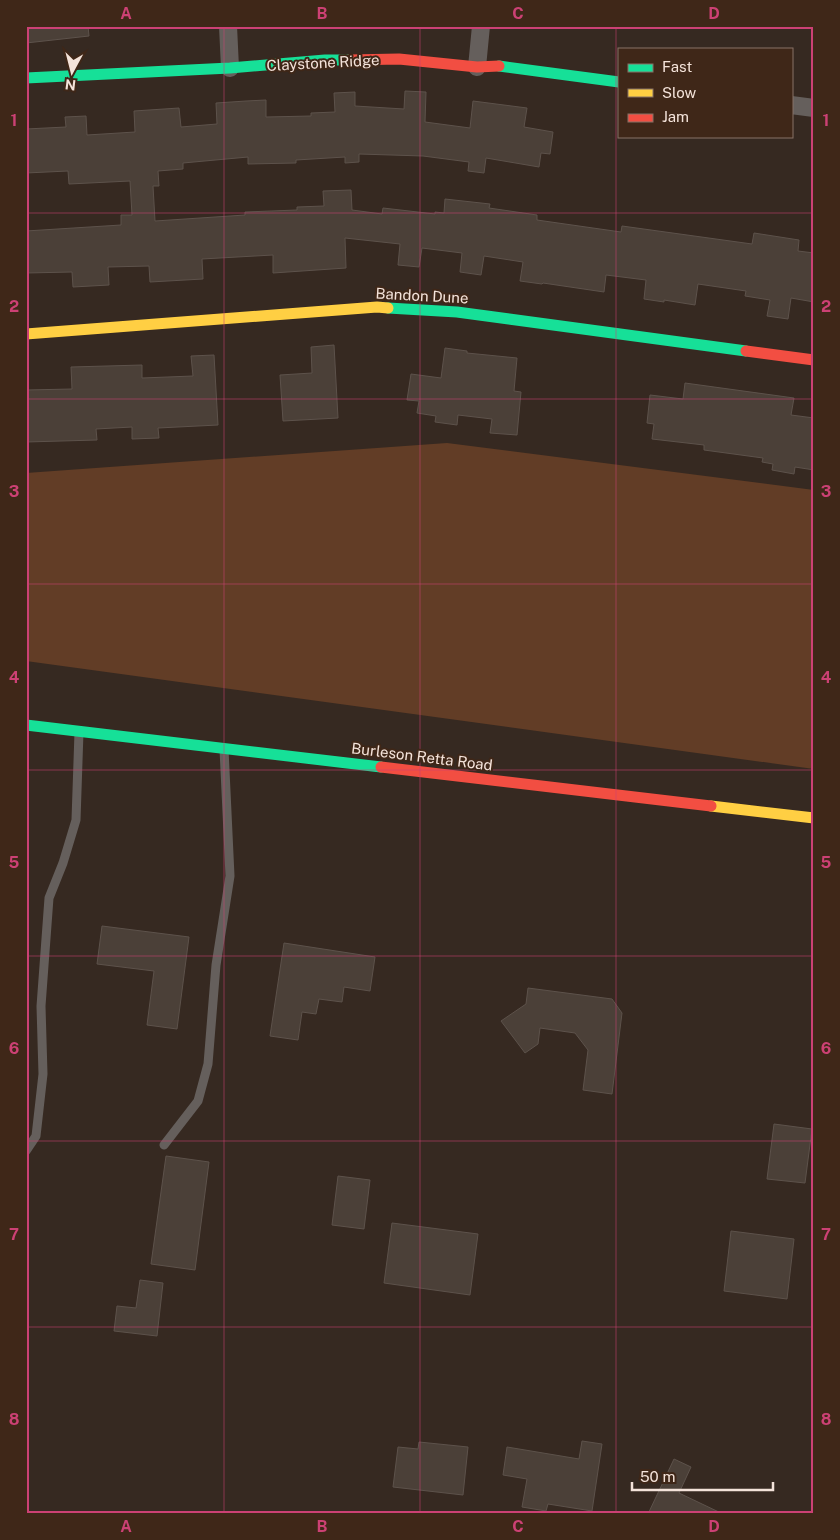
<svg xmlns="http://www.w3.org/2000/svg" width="840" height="1540" font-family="'Public Sans',sans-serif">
	<rect width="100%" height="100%" fill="#362921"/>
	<path fill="#623d26" d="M 447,443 L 814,490 L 814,769 L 26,661 L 26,473 Z"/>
	<path fill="#4b4038" stroke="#5d524b" d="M 26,26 L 88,26 L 89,36 L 26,43 Z
		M 405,91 L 426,92 L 425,122 L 470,128 L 473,101 L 527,108 L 524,127 L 553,132 L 550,154 L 541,153 L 539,167 L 486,158 L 484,173 L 468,171 L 469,162 L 423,156 L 359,154 L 359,162 L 345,163 L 345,157 L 296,160 L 296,163 L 248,164 L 248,157 L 183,163 L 183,169 L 158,171 L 159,186 L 153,186 L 155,221 L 245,215 L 245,212 L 297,210 L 297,207 L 324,206 L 323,191 L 351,190 L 352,210 L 382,214 L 383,208 L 435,214 L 435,212 L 444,213 L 445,199 L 490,204 L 489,208 L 537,215 L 537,220 L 621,232 L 622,226 L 752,244 L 754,233 L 799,240 L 798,251 L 814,253 L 814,302 L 791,298 L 788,319 L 767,316 L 770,300 L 745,296 L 746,291 L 698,284 L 695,305 L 664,300 L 664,302 L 644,299 L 646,280 L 606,275 L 604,292 L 543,283 L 542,284 L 520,281 L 523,262 L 484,256 L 481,275 L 460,272 L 462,253 L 422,248 L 419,267 L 398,265 L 400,244 L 345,238 L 346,268 L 273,273 L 273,255 L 202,259 L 203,279 L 150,282 L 149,266 L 108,267 L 109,285 L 73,287 L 72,272 L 26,273 L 26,231 L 121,225 L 121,215 L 132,215 L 130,181 L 69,184 L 68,171 L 26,173 L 26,129 L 66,127 L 65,117 L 86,116 L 87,135 L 135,132 L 134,111 L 179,108 L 181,127 L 217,124 L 216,103 L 246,101 L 266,100 L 266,117 L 311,116 L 311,113 L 335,112 L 334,93 L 355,92 L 355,106 L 404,109 Z
		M 334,345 L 338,418 L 283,421 L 280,375 L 312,373 L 311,347 Z
		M 445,348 L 467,351 L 467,353 L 517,358 L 514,391 L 521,392 L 517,435 L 490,433 L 492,419 L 458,415 L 457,425 L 435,422 L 436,416 L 417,413 L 419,401 L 407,400 L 411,374 L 441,378 Z
		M 214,355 L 218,425 L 158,428 L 159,438 L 132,439 L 132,427 L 96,429 L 97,440 L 26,442 L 26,390 L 72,389 L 71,367 L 142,365 L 142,378 L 193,376 L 191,356 Z
		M 685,383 L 794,398 L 791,415 L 814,418 L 814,470 L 795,467 L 794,474 L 772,470 L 773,464 L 762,462 L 763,458 L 704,450 L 704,445 L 652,439 L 654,424 L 647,423 L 650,395 L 683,399 Z
		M 102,926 L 189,937 L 177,1029 L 147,1025 L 154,971 L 97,964 Z
		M 284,943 L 375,957 L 370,991 L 344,987 L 342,1002 L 319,999 L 316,1014 L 302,1012 L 298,1040 L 270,1036 Z
		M 528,988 L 612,999 L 622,1013 L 612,1094 L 583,1090 L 588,1050 L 575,1033 L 540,1028 L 538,1044 L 525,1053 L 501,1021 L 526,1004 Z
		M 774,1124 L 812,1129 L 805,1183 L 767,1179 Z
		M 166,1156 L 209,1162 L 195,1270 L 151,1264 Z
		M 338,1176 L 370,1180 L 364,1229 L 332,1225 Z
		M 392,1223 L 478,1234 L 470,1295 L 384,1283 Z
		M 731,1231 L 794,1239 L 787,1299 L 724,1291 Z
		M 140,1280 L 163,1283 L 157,1336 L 114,1331 L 117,1306 L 136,1308 Z
		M 582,1441 L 602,1444 L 592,1511 L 548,1504 L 546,1511 L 522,1507 L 527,1479 L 503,1475 L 507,1447 L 579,1459 Z
		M 419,1442 L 468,1447 L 463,1495 L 393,1487 L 398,1447 L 418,1449 Z
		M 674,1459 L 691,1467 L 679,1493 L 723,1514 L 648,1514 Z"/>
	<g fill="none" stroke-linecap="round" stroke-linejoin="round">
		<path stroke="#655f5c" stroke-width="9" d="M 164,1145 L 198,1101 L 208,1064 L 216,965 L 230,876 L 224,749
			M 26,1151 L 36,1136 L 43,1074 L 41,1006 L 49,898 L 63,863 L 76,820 L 79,732"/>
		<path stroke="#655f5c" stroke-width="18" d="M 228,26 L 230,68
			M 477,67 L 481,26
			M 791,105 L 814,108"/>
		<path stroke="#16e098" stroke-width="11" d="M 499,66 L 619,82
			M 26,78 L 230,68 L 325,60 L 349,60
			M 388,308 L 457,312 L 746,351
			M 26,725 L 381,767"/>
		<path stroke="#ffcf43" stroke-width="11" d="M 26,334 L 377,307 L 388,308
			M 711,806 L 814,818"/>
		<path stroke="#f24e42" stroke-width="11" d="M 349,60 L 399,59 L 477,67 L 499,66
			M 746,351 L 814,360
			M 381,767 L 711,806"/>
	</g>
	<path fill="none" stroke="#cc4174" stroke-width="1" stroke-opacity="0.55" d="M 224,26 L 224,1514M 420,26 L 420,1514M 616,26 L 616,1514M 26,213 L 814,213M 26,399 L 814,399M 26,584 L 814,584M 26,770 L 814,770M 26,956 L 814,956M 26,1141 L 814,1141M 26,1327 L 814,1327"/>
	<g text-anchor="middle" stroke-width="4" stroke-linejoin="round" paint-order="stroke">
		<g font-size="15" fill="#f4e3da" stroke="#3f2718">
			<text transform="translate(323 63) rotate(-3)" y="5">Claystone Ridge</text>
			<text transform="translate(422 296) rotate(3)" y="5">Bandon Dune</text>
			<text transform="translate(422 757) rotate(7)" y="5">Burleson Retta Road</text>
		</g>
	</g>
	<rect width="840" height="1540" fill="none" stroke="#3f2718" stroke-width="55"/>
	<rect x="618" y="48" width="175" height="90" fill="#3f2718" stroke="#877266"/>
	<rect x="628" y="64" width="25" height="8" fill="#16e098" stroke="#877266"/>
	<text x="662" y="72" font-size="15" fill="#f4e3da">Fast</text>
	<rect x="628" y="89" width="25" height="8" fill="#ffcf43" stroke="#877266"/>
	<text x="662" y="98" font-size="15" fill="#f4e3da">Slow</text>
	<rect x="628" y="114" width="25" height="8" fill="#f24e42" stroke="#877266"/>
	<text x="662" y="122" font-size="15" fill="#f4e3da">Jam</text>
	<g transform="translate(72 72) rotate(187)" stroke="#3f2718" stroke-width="4" paint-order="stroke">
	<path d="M0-4L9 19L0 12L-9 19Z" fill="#f4e3da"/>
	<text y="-8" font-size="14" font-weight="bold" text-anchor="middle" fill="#f4e3da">N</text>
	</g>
	<path d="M632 1482v8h141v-8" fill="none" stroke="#f4e3da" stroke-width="2.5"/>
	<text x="640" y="1482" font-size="15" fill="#f4e3da" stroke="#3f2718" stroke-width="4" paint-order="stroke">50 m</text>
	<rect x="28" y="28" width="784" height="1484" fill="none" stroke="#cc4174" stroke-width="2"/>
	<g font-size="16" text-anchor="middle" font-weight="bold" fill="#cc4174">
		<text x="126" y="19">A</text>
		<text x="322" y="19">B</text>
		<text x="518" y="19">C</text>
		<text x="714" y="19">D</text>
		<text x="14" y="126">1</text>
		<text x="826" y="126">1</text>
		<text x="14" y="312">2</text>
		<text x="826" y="312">2</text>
		<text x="14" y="497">3</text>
		<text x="826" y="497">3</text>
		<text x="14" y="683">4</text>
		<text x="826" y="683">4</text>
		<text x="14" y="868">5</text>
		<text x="826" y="868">5</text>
		<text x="14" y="1054">6</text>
		<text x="826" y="1054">6</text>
		<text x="14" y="1240">7</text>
		<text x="826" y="1240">7</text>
		<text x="14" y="1425">8</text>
		<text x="826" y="1425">8</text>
		<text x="126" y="1532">A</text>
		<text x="322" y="1532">B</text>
		<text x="518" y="1532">C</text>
		<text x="714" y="1532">D</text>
	</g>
</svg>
